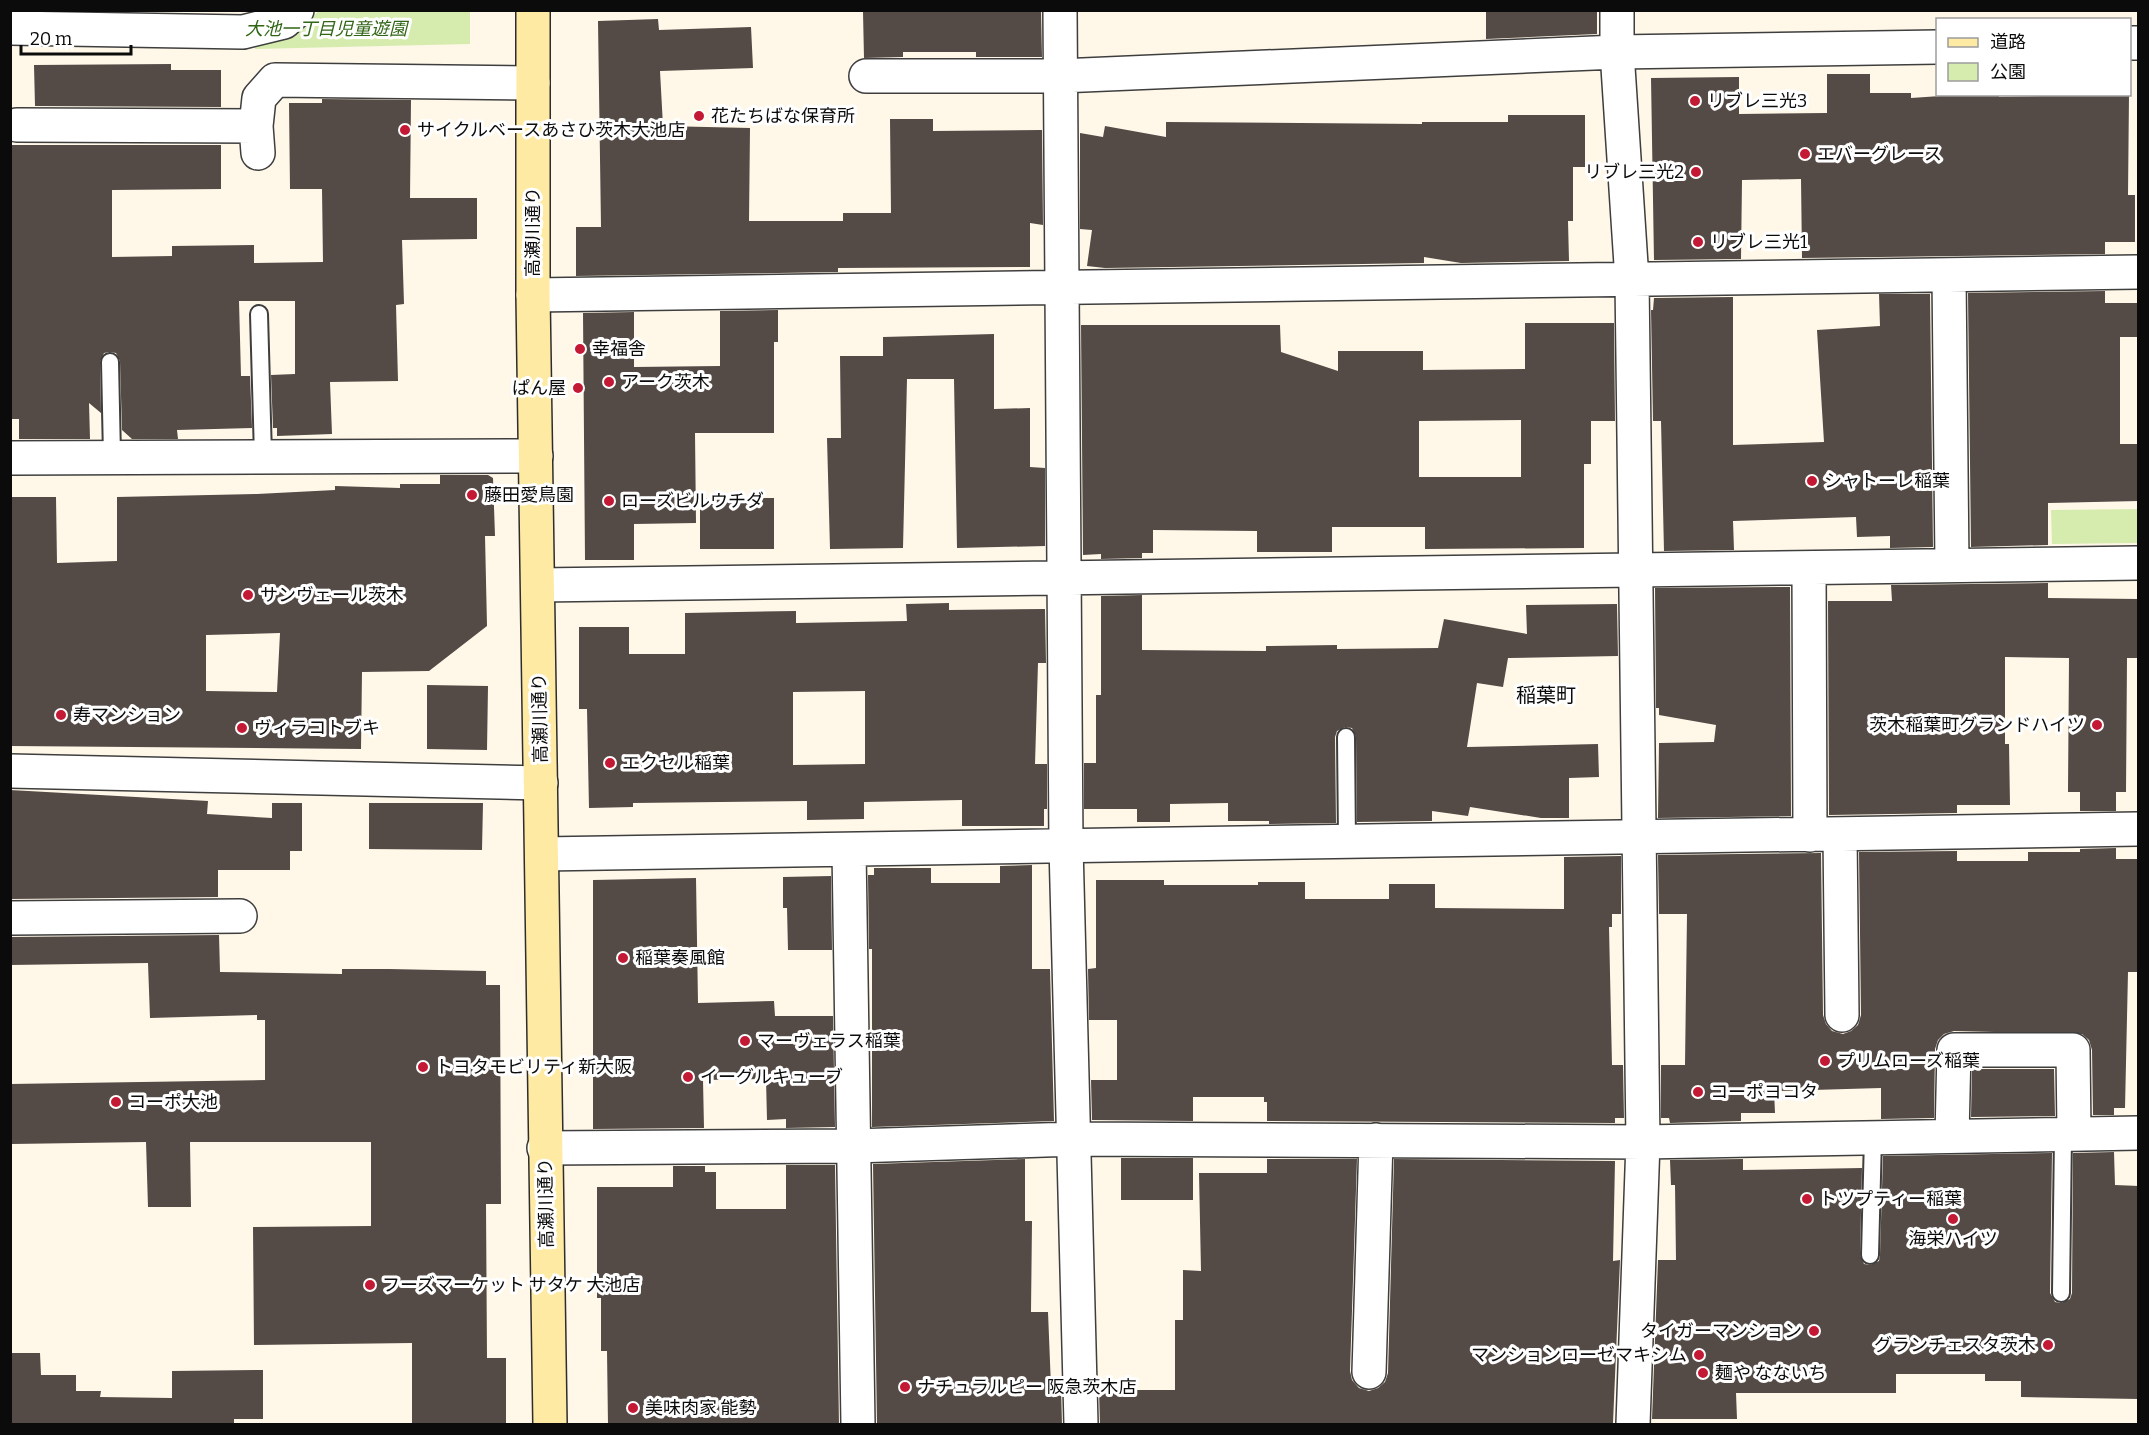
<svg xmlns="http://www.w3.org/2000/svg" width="2149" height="1435" font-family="Bitter,'Noto Sans JP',serif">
	<rect width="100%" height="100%" fill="#fff8e8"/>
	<path fill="#d6ecaf" d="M 319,11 L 470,11 L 470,44 L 255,49 L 256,43 L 297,29 Z
		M 2138,509 L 2138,543 L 2052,544 L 2051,510 Z"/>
	<path fill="#544a46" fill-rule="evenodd" d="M 1041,10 L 1042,57 L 976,57 L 976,52 L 903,52 L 903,57 L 864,58 L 863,12 Z
		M 1486,10 L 1597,10 L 1597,34 L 1486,39 Z
		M 658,19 L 659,30 L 751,27 L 753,68 L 660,71 L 663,126 L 750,128 L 749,221 L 843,221 L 843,213 L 891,213 L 890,119 L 933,119 L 933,131 L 1042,130 L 1043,225 L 1030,223 L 1030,267 L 838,268 L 838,272 L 576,276 L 576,227 L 601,227 L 598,21 Z
		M 171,64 L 171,70 L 221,70 L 221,107 L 35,106 L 34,65 Z
		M 1827,74 L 1870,74 L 1870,93 L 1911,93 L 1911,98 L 1970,94 L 1999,94 L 1999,97 L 2129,94 L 2128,195 L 2135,195 L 2135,242 L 2105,242 L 2105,254 L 1802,258 L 1801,179 L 1742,180 L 1741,259 L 1654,260 L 1651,78 L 1739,77 L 1739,114 L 1827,113 Z
		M 322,99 L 411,100 L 410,198 L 477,198 L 477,239 L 402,240 L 404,304 L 396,305 L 398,381 L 330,382 L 332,434 L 277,436 L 277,428 L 273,428 L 271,375 L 295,374 L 295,301 L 239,301 L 241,376 L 250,376 L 252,428 L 177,430 L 178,439 L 132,439 L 122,430 L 120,361 L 116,353 L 109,352 L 104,353 L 100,362 L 101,413 L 89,403 L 90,439 L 19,439 L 19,419 L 10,419 L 10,145 L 221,145 L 221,189 L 112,190 L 112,257 L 172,256 L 172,246 L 254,245 L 254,263 L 323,262 L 322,189 L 290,189 L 289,103 L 322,103 Z
		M 1508,115 L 1585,115 L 1585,167 L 1573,167 L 1573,221 L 1568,221 L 1569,261 L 1461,263 L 1424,257 L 1424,263 L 1105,268 L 1087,266 L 1092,230 L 1080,229 L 1080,133 L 1103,137 L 1105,126 L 1166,137 L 1166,122 L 1422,124 L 1422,122 L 1508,122 Z
		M 2105,291 L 2105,303 L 2139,303 L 2139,337 L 2120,337 L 2120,444 L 2139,444 L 2139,501 L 2048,503 L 2048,545 L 1971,547 L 1968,293 Z
		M 1879,294 L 1930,294 L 1933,547 L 1890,548 L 1890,536 L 1857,537 L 1856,517 L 1733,521 L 1734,550 L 1664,551 L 1661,421 L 1653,421 L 1651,310 L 1653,310 L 1654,298 L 1733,297 L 1733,445 L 1824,442 L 1817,330 L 1880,326 Z
		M 778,310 L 778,342 L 774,342 L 774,433 L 695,433 L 696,523 L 634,524 L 634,560 L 585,560 L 583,313 L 634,312 L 634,367 L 720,366 L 720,311 Z
		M 1525,323 L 1614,323 L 1615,421 L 1591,421 L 1591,464 L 1584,464 L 1584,548 L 1425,549 L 1425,527 L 1332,527 L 1332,552 L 1257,552 L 1257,531 L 1153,530 L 1153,553 L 1142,553 L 1142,558 L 1101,559 L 1101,554 L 1083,555 L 1081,325 L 1280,325 L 1281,352 L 1338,371 L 1338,351 L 1423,351 L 1423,370 L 1525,369 ZM 1521,420 L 1521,477 L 1419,477 L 1419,421 Z
		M 994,334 L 994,409 L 1030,408 L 1030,467 L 1045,468 L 1045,546 L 957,548 L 954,379 L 907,379 L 903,548 L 830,549 L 827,438 L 841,438 L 840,356 L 883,356 L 883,337 Z
		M 440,475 L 488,475 L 493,478 L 495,536 L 485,536 L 487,626 L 429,671 L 362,672 L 361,749 L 10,746 L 10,497 L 56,497 L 57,563 L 117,561 L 117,497 L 257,494 L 335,490 L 335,486 L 400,488 L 400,484 L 440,484 ZM 280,633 L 277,692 L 206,691 L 206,635 Z
		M 700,498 L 774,498 L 774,549 L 700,549 Z
		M 2048,583 L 2048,598 L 2139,599 L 2139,658 L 2127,658 L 2126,792 L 2116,792 L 2116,811 L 2080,811 L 2080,792 L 2068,792 L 2069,658 L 2005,657 L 2005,744 L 2009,744 L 2010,805 L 1957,805 L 1957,813 L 1829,815 L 1828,601 L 1892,601 L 1891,585 Z
		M 1790,587 L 1791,816 L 1658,818 L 1659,743 L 1714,742 L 1716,725 L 1659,715 L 1659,708 L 1656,708 L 1655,588 Z
		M 1142,595 L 1142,650 L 1266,651 L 1266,646 L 1337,645 L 1337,649 L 1438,648 L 1444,619 L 1527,634 L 1526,605 L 1617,604 L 1618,656 L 1508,658 L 1503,687 L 1477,683 L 1467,747 L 1598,744 L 1599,777 L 1569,778 L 1569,818 L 1541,818 L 1470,807 L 1468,816 L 1432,811 L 1432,821 L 1357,822 L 1356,737 L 1352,728 L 1345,727 L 1337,731 L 1335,737 L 1336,823 L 1269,824 L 1269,821 L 1228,821 L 1228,803 L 1170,804 L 1170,822 L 1137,822 L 1137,809 L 1084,809 L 1084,763 L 1096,763 L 1096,695 L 1101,695 L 1101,596 Z
		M 949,603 L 949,610 L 1045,609 L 1046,663 L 1038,663 L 1035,764 L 1047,764 L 1047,809 L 1044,809 L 1044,826 L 962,826 L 962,800 L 864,802 L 864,819 L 807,820 L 807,801 L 633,803 L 633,807 L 589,808 L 587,709 L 579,709 L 579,627 L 629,627 L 629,654 L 685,654 L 685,613 L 796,611 L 796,623 L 907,621 L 906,604 ZM 865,691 L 865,764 L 793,765 L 793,692 Z
		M 427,685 L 488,686 L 487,750 L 427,749 Z
		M 10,790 L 208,801 L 207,814 L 272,818 L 272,803 L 302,803 L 302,851 L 290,851 L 290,870 L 218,870 L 218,897 L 10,899 Z
		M 369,803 L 483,803 L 482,850 L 369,849 Z
		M 2116,848 L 2116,859 L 2139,859 L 2139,972 L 2128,972 L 2125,1108 L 2114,1108 L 2114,1115 L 2093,1115 L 2092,1050 L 2089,1040 L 2082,1034 L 1954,1031 L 1944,1034 L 1938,1040 L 1935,1049 L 1934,1118 L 1881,1119 L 1881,1088 L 1774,1091 L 1775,1113 L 1741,1113 L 1741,1121 L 1670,1123 L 1669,1118 L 1661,1118 L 1661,1065 L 1685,1065 L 1687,914 L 1659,914 L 1658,855 L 1821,853 L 1823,1015 L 1826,1024 L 1832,1031 L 1843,1034 L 1851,1031 L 1858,1025 L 1861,1015 L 1859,852 L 1957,851 L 1957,861 L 2028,861 L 2028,852 L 2080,852 L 2080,849 Z
		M 1621,856 L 1621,914 L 1612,914 L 1612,927 L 1609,927 L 1612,1065 L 1623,1065 L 1624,1118 L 1615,1118 L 1615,1123 L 1267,1121 L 1267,1102 L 1264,1102 L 1264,1097 L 1193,1097 L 1193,1121 L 1092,1120 L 1091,1080 L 1117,1080 L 1117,1020 L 1089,1020 L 1088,969 L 1096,968 L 1096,880 L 1164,880 L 1164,885 L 1258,885 L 1258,882 L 1305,882 L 1305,899 L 1389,899 L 1389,884 L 1435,884 L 1435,908 L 1564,909 L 1564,857 Z
		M 1032,865 L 1032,969 L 1050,969 L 1054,1121 L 872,1127 L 872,949 L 869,949 L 868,875 L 874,875 L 874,868 L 931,868 L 931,883 L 1000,883 L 1000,866 Z
		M 831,876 L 832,950 L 788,950 L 787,908 L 783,908 L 783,877 Z
		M 696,878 L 698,1003 L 774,1001 L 775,1016 L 833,1016 L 835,1127 L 786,1128 L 786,1119 L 767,1120 L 766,1079 L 703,1080 L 704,1128 L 593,1129 L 593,880 Z
		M 219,935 L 220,972 L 342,974 L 342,969 L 389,969 L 486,971 L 486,985 L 500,985 L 501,1204 L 486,1204 L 487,1358 L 506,1358 L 506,1425 L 412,1425 L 412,1343 L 254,1345 L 253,1227 L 371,1226 L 371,1142 L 190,1142 L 191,1207 L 148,1207 L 146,1142 L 12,1144 L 10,1084 L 265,1080 L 265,1020 L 257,1020 L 257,1015 L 150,1018 L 148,963 L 10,965 L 10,937 Z
		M 1972,1069 L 2054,1069 L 2055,1116 L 1971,1117 Z
		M 2114,1152 L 2115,1185 L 2139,1186 L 2139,1399 L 2021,1397 L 2021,1381 L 1985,1381 L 1985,1374 L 1896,1374 L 1896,1393 L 1736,1393 L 1737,1419 L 1652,1419 L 1658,1260 L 1676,1260 L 1675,1185 L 1671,1185 L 1670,1160 L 1743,1159 L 1743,1170 L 1862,1168 L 1860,1255 L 1864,1264 L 1870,1265 L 1879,1261 L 1880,1255 L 1883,1156 L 2052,1153 L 2050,1293 L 2055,1302 L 2061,1303 L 2070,1299 L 2072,1293 L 2073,1153 Z
		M 1121,1158 L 1193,1158 L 1193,1200 L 1121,1200 Z
		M 1025,1159 L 1025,1221 L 1032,1221 L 1031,1312 L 1048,1312 L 1051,1387 L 1061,1387 L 1062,1425 L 877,1425 L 873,1164 Z
		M 1267,1159 L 1357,1159 L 1350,1371 L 1352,1380 L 1359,1388 L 1369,1391 L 1378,1388 L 1385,1382 L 1388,1373 L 1394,1159 L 1615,1161 L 1613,1261 L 1620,1260 L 1613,1423 L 1100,1425 L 1099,1390 L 1175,1390 L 1175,1320 L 1183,1320 L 1183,1270 L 1201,1271 L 1199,1173 L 1267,1173 Z
		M 786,1165 L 835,1165 L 839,1425 L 608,1425 L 607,1351 L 601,1351 L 601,1298 L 597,1298 L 597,1187 L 673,1187 L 673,1166 L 705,1166 L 705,1172 L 716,1172 L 716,1209 L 786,1209 Z
		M 10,1353 L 40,1353 L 41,1375 L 76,1375 L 76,1391 L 101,1391 L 100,1397 L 172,1398 L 172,1371 L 263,1370 L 263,1419 L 234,1419 L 234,1425 L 10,1425 Z"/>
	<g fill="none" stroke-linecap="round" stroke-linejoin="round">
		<g stroke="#3e3e3e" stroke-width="20">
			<path id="lane" d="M 259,314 L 263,456
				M 110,362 L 112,456
				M 1346,737 L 1347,842
				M 1870,1255 L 1873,1137
				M 2061,1293 L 2063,1134"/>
		</g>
		<g stroke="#3e3e3e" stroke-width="36">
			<path id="street" d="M 1060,10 L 1066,846 L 1081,1424
				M 1617,10 L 1617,52 L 1632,280 L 1643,1142 L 1633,1424
				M 10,28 L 243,32 L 284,22 L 297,10
				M 2130,43 L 2138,43
				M 866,76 L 1060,76 L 1617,52 L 1938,47
				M 17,125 L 256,126
				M 258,153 L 256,126 L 259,98 L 275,80 L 533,83
				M 1949,275 L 1952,565
				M 533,295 L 2138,272
				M 10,458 L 536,456
				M 1809,568 L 1810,835
				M 538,585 L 2138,563
				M 10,771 L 541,783
				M 1840,834 L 1842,1015
				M 849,850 L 858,1424
				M 542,854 L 2138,829
				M 10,918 L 240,916
				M 1952,1136 L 1954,1050 L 2073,1050 L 2074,1134
				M 544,1148 L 854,1146 L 1075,1139 L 1643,1142 L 2138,1133
				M 1369,1372 L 1376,1140"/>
		</g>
		<g stroke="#2d2d2d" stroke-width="36">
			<path id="secondary" d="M 533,10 L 533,295 L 550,1424"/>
		</g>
		<use href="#lane" stroke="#fff" stroke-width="16"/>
		<use href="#street" stroke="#fff" stroke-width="33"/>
		<use href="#secondary" stroke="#ffeaa3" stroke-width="33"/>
	</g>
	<g fill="#c41935" stroke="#fff" stroke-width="2">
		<circle cx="1695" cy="101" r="6"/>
		<circle cx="699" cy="116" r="6"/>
		<circle cx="405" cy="130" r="6"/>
		<circle cx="1805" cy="154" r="6"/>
		<circle cx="1696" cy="172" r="6"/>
		<circle cx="1698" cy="242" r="6"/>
		<circle cx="580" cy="349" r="6"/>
		<circle cx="609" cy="382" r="6"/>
		<circle cx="578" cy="388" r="6"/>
		<circle cx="1812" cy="481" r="6"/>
		<circle cx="472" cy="495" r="6"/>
		<circle cx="609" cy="501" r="6"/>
		<circle cx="248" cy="595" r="6"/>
		<circle cx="61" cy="715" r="6"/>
		<circle cx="2097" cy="725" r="6"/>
		<circle cx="242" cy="728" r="6"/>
		<circle cx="610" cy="763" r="6"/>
		<circle cx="623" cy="958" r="6"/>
		<circle cx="745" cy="1041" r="6"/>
		<circle cx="1825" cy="1061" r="6"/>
		<circle cx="423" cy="1067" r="6"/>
		<circle cx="688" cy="1077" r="6"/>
		<circle cx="1698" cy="1092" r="6"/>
		<circle cx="116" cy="1102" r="6"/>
		<circle cx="1807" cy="1199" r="6"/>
		<circle cx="1953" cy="1219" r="6"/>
		<circle cx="370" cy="1285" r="6"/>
		<circle cx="1814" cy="1331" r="6"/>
		<circle cx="2048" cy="1345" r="6"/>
		<circle cx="1699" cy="1355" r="6"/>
		<circle cx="1703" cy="1373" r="6"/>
		<circle cx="905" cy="1387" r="6"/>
		<circle cx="633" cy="1408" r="6"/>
	</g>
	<g text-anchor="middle" stroke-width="6" stroke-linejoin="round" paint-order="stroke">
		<g font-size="18" font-style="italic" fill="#316617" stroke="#fff">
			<text x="326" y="35">大池一丁目児童遊園</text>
		</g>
		<g font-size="18" fill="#0b0b0b" stroke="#fff" text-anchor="start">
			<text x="1707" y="107">リブレ三光3</text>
			<text x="711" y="122">花たちばな保育所</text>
			<text x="417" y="136">サイクルベースあさひ茨木大池店</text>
			<text x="1817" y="160">エバーグレース</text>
			<text x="1684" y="178" text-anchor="end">リブレ三光2</text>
			<text x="1710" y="248">リブレ三光1</text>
			<text x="592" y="355">幸福舎</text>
			<text x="621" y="388">アーク茨木</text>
			<text x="566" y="394" text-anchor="end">ぱん屋</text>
			<text x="1824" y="487">シャトーレ稲葉</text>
			<text x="484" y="501">藤田愛鳥園</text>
			<text x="621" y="507">ローズビルウチダ</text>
			<text x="260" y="601">サンヴェール茨木</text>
			<text x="73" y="721">寿マンション</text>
			<text x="2085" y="731" text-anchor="end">茨木稲葉町グランドハイツ</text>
			<text x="254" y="734">ヴィラコトブキ</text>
			<text x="622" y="769">エクセル稲葉</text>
			<text x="635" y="964">稲葉奏風館</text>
			<text x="757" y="1047">マーヴェラス稲葉</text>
			<text x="1837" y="1067">プリムローズ稲葉</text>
			<text x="435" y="1073">トヨタモビリティ新大阪</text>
			<text x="700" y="1083">イーグルキューブ</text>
			<text x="1710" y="1098">コーポヨコタ</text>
			<text x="128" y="1108">コーポ大池</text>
			<text x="1819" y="1205">トツプティー稲葉</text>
			<text x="1953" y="1245" text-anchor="middle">海栄ハイツ</text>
			<text x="382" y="1291">フーズマーケット サタケ 大池店</text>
			<text x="1802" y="1337" text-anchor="end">タイガーマンション</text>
			<text x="2036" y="1351" text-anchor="end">グランチェスタ茨木</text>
			<text x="1687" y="1361" text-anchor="end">マンションローゼマキシム</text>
			<text x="1715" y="1379">麺や なないち</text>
			<text x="917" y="1393">ナチュラルピー 阪急茨木店</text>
			<text x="645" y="1414">美味肉家 能勢</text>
		</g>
		<g font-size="18" fill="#0b0b0b" stroke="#fff">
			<text transform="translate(533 232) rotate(-90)" y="6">高瀬川通り</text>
			<text transform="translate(540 718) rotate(-91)" y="6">高瀬川通り</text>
			<text transform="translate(546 1203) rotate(-91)" y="6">高瀬川通り</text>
		</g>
		<g font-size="20" fill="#0b0b0b" stroke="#fff">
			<text x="1546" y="702">稲葉町</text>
		</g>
	</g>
	<rect width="2149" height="1435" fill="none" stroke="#0b0b0b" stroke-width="24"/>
	<rect x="1936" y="18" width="195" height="78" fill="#ffffff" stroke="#9d9d9d" stroke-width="1.5"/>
	<rect x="1948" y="38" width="30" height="9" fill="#ffeaa3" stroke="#9d9d9d" stroke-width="1.5"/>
	<text x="1990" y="48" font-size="18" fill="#0b0b0b">道路</text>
	<rect x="1948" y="63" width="30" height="18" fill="#d6ecaf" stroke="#9d9d9d" stroke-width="1.5"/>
	<text x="1990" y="78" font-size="18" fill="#0b0b0b">公園</text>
	<path d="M21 45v9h110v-9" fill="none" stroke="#0b0b0b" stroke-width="3"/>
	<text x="30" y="45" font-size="18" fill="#0b0b0b" stroke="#ffffff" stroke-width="4.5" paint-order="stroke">20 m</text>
</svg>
